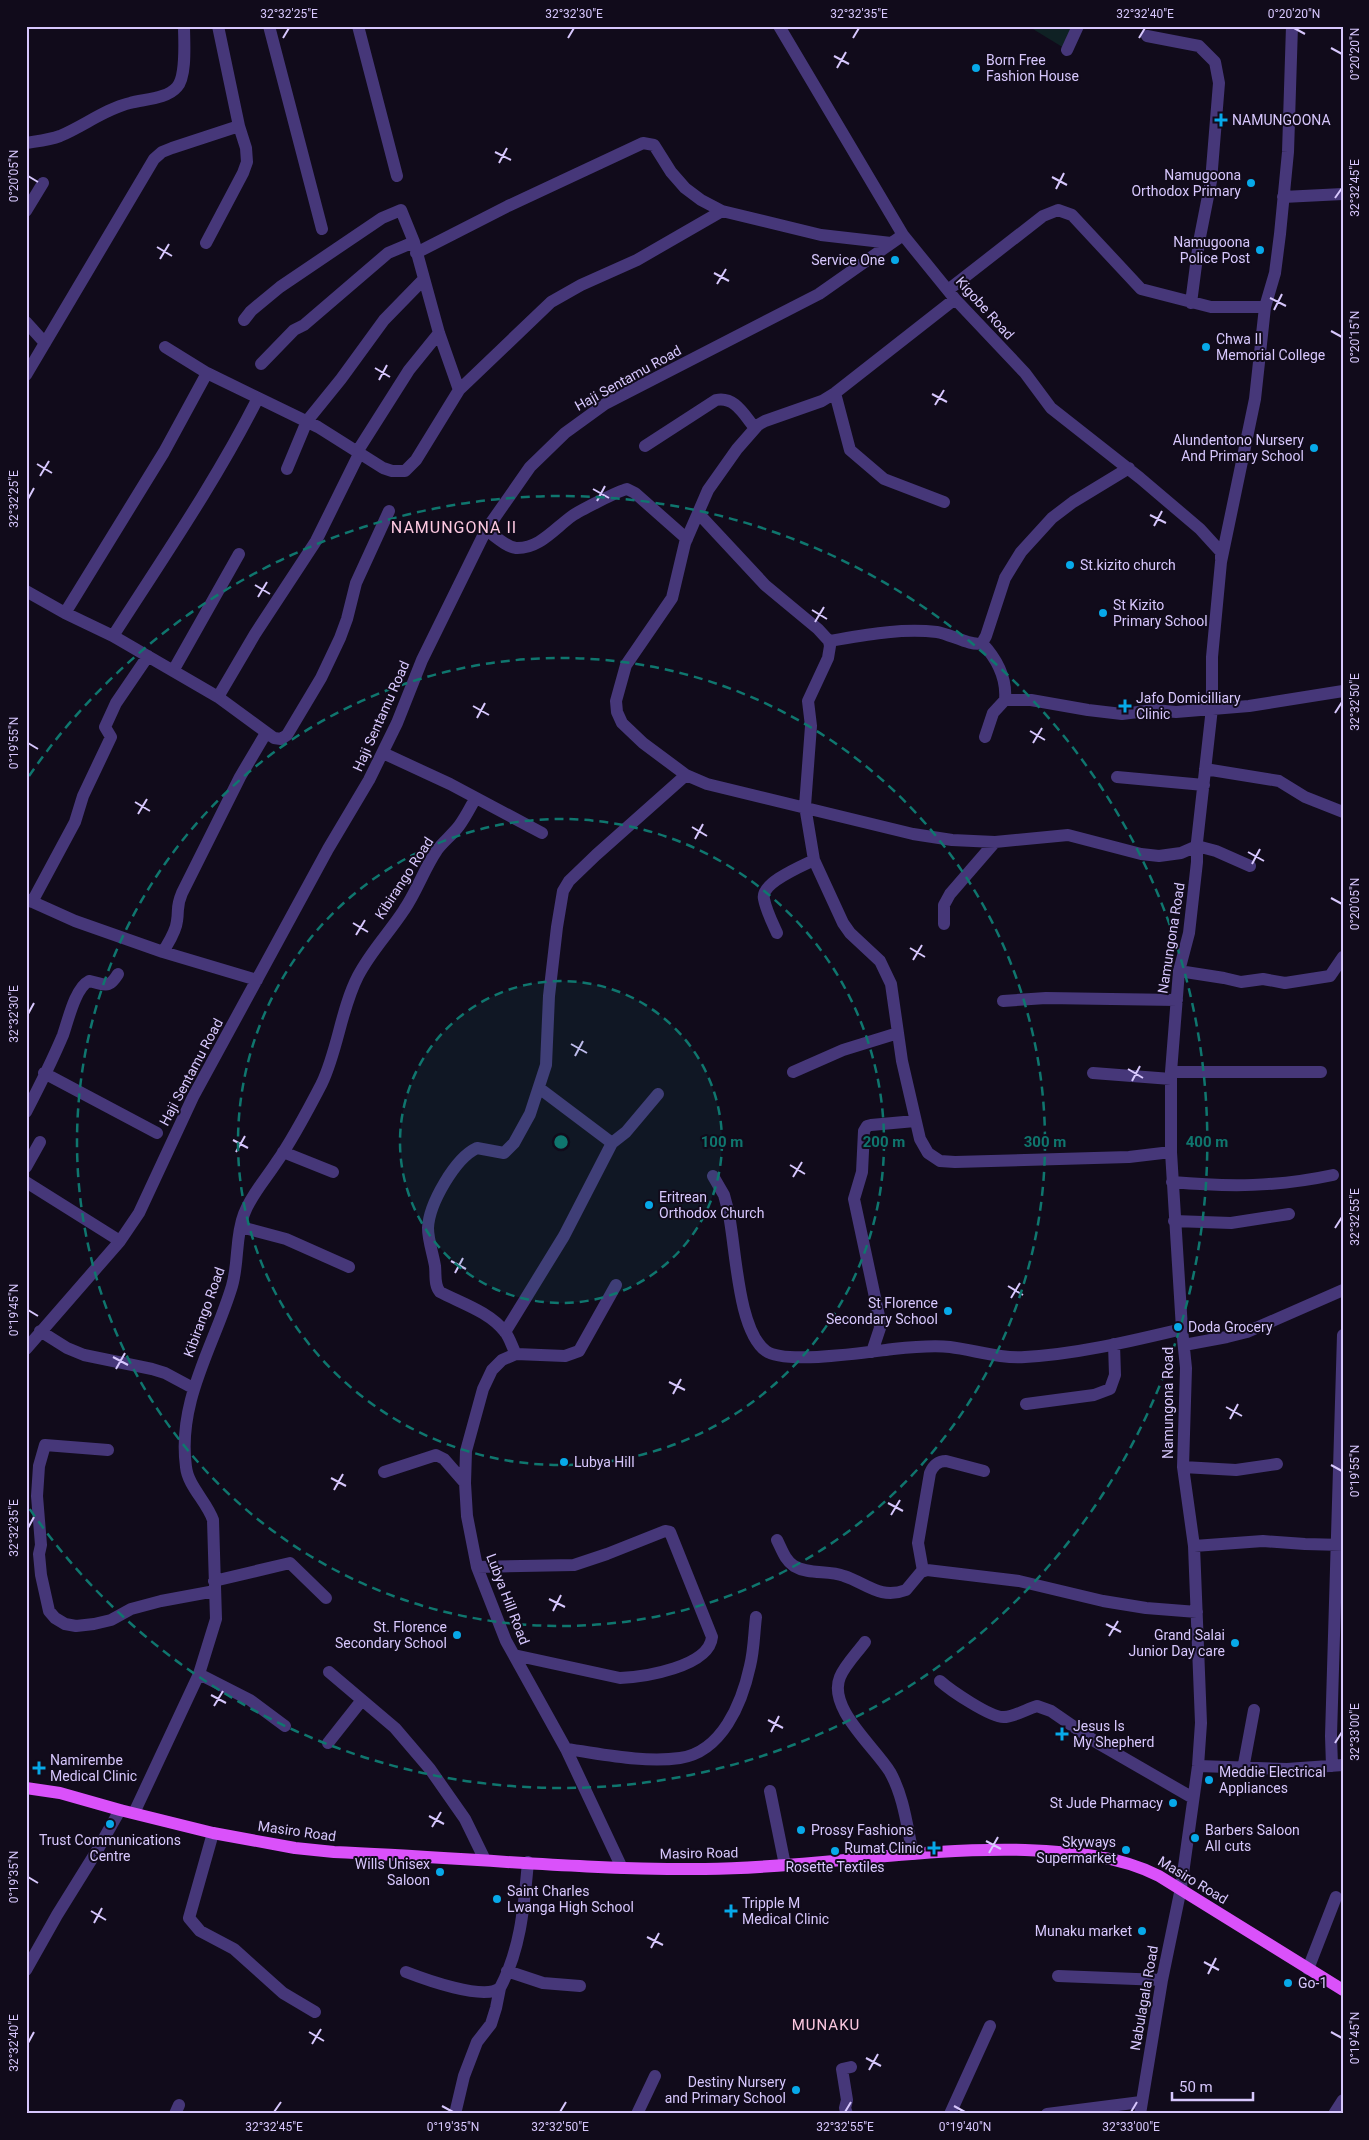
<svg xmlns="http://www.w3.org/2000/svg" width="1369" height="2140" font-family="Roboto,sans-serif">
	<rect width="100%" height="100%" fill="#110b1b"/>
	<path fill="#0f2124" d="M 1028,26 L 1074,26 L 1064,48 Z"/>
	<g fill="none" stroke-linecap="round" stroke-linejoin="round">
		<path stroke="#463779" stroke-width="12" d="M 269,26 L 322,229
			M 358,26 L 397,176
			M 779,26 L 903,235 L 955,299 L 1025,373 L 1051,408 L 1140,478 L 1200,529 L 1221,552 L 1221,559
			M 1147,36 L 1199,46 L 1215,62 L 1219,83 L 1211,181 L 1199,242 L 1191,303
			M 1067,50 L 1078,26
			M 26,143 C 38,141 49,140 60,136 C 84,126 105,109 130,103 C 144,99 167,99 177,87 C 187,76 184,41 184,26
			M 1283,197 L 1343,194
			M 26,211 L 43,183
			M 206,243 L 243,173 L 247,162 L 246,148 L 239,126 L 218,26
			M 416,253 L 508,206 L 643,143 L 654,145 L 671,172 L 685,188 L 701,200 L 722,211 L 821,235 L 891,243
			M 948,290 L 1043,216 L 1058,210 L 1072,215 L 1141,289 L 1211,307 L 1265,307
			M 955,299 L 835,393 L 822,401 L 765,421 L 758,425 L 737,449 L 708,490 L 685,543 L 672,598 L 626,665 L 616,701 L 617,712 L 622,723 L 643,743 L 686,775 L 707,784 L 913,834 L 952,840 L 995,842 L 1068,835 L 1141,854 L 1159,856 L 1181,853 L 1197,846 L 1216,851 L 1250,866
			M 244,320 L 251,311 L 280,287 L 382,218 L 401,210 L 414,242 L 439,333 L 459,390
			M 26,322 L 45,343
			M 165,347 L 207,373 L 318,427 L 383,468 L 392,471 L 405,471 L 416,460 L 459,390 L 551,302 L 581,285 L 637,260 L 722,211
			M 261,364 L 294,330 L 304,325 L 388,253 L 414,242
			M 26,375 L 154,159 L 162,152 L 172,148 L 239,126
			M 835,393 L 850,450 L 884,479 L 944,502
			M 645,446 L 716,400 C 735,396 744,415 755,428
			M 357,452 L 409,370 L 439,333
			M 287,469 L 307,421 L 341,379 L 384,320 L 423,280
			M 698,513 L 765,585 L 818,629 L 829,641 L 830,646 L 828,658 L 808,701 L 811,726 L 805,806 L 814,860 L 843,923 L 850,933 L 880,961 L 891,984 L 902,1061 L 920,1139 L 928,1153 L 940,1161 L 955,1162 L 1129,1157 L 1171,1152
			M 486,530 C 494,535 506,547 516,548 C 539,549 554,529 572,516 C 579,511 618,491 627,489 L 635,493 L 687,539
			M 26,591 L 65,613 L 113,636 L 218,697 L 255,634 L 316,541 L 359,454
			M 65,613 L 164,452 L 207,373
			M 113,636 C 163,558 216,481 258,398
			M 829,641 C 865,635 900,628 937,632 C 950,634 972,647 982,643 L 986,636 L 1005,578 L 1021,552 L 1052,518 L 1073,502 L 1129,468
			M 982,643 C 996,658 1007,678 1005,700
			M 173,671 L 239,554
			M 218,697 L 274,738 L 281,739 L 287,735 L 321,678 L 340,638 L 347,619 L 356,583 L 389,511
			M 985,737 L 993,713 L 1005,700 L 1031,700 L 1088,710 L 1122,714 L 1154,710 L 1176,712 L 1249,706 L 1343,691
			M 383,753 L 450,784 L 542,833
			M 1205,769 L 1279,781 L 1305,797 L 1343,812
			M 1117,777 L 1204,785
			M 26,899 L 75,921 L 163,952 L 257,980
			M 32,902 L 75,822 L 83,796 L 111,737 L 105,727 L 116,703 L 148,656
			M 944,924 L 944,905 L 950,894 L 995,842
			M 777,933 C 772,922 766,910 764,899 C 760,883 802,866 814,860
			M 163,952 C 168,943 176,932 177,921 C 179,908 176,907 182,893 L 240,777 L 266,733
			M 1179,971 L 1224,978 L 1241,982 L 1263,979 L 1285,983 L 1330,976 L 1343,957
			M 1003,1001 L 1046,998 L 1177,1000
			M 793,1072 L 843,1050 L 898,1033
			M 1171,1072 L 1321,1072
			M 44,1073 L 157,1133
			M 1093,1073 L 1171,1079
			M 539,1088 L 612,1143
			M 26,1112 C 39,1087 52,1061 63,1035 C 68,1021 75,988 89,981 C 105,984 108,990 118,974
			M 283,1152 L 333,1172
			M 26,1167 L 40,1142
			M 713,1176 L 724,1195 L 728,1210 C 736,1245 737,1330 766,1351 C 785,1365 868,1352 893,1349 C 912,1347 932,1345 950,1347 C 974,1350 1001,1359 1025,1357 C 1078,1354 1131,1341 1182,1329
			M 26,1182 L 120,1241
			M 1172,1182 C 1229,1187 1277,1187 1333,1175
			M 1174,1221 L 1231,1223 L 1289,1214
			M 241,1227 L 286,1239 L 349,1267
			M 616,1285 L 579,1351 L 565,1356 L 516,1354 L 502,1360 L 492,1370 L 483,1389 L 466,1451 L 465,1483 L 467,1516 L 477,1567 L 506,1641 L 566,1749 L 622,1868
			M 40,1331 L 67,1348 L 84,1355 L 152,1369 L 165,1373 L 193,1388
			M 505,1332 L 564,1236 L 612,1143 L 626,1132 L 658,1094
			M 1184,1345 L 1227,1337 L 1247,1332 L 1343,1290
			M 26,1349 L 120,1241 L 139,1213 L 193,1097 L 328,849 L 369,780 L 397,723 L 422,660 L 486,530 L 530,467 L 565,433 L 605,404 L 819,294 L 903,235
			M 872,1352 L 880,1328 L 879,1316 L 854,1199 L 862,1172 L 864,1131 L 867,1126 L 871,1125 L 915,1121
			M 516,1354 C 512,1347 510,1338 505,1332 C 490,1312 461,1303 440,1292 C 434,1285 436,1275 435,1266 C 433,1254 428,1240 428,1228 C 429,1204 455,1158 477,1148 L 504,1153 L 514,1143 L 530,1114 L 546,1065 L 549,996 L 557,927 L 563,891 L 569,881 L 596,855 L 686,775
			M 1026,1404 L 1094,1395 L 1110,1389 L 1115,1375 L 1114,1344
			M 108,1450 L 45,1445 L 39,1466 L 37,1496 L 41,1545 L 39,1554 L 41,1575 L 49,1611 L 55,1618 L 65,1624 L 76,1626 L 94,1624 L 111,1620 L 131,1609 L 161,1601 L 215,1591
			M 1183,1467 L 1236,1470 L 1277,1464
			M 384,1472 L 436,1455 L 444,1459 L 465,1483
			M 777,1540 C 782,1550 785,1560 794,1566 C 809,1575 828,1570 844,1576 C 866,1583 880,1600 906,1590 L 921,1572 L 927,1570 L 1019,1581 L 1103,1601 L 1146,1608 L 1197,1612
			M 1194,1546 L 1263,1541 L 1305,1544 L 1343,1545
			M 477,1567 L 574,1565 L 607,1554 L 665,1531 L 670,1532 L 712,1637 C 709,1667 644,1677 620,1678 L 514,1655
			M 923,1571 L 918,1543 L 930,1473 C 933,1466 937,1461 946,1461 L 984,1471
			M 214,1581 L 290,1563 L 326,1598
			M 865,1642 C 857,1653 845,1665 840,1677 C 827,1708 875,1747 890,1772 C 904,1797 907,1827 913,1854
			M 329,1672 L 395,1728 L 430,1769 L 465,1819 L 485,1860
			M 199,1674 L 250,1700 L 285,1726
			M 940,1681 C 950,1690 991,1718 1004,1717 C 1014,1717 1027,1709 1037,1706 L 1051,1711 L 1096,1742 L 1193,1798
			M 328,1743 L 362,1700
			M 566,1749 C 603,1754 643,1763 680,1758 C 722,1752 742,1703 750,1666 C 754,1650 754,1633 756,1617
			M 1198,1766 L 1287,1769 L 1343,1765
			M 1332,1766 L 1331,1736 L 1343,1335
			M 1243,1769 L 1254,1710
			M 770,1791 L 785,1865
			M 134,1813 L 199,1674 L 216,1619 L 213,1520 C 207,1502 188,1486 186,1467 C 177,1401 214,1346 232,1286 C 239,1262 235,1237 244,1214 C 251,1195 265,1180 276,1163 C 293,1139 308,1110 322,1083 C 338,1049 341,1009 358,976 C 371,951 389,933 404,910 C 417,891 424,869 437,850 C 443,842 452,835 459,826 C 465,818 470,808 475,799
			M 213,1833 L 189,1918 L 200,1931 L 234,1949 L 283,1993 L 315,2012
			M 1308,1969 L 1336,1897
			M 26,1970 L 57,1915 L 98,1849 L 120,1810
			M 507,1971 L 543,1983 L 580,1986
			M 406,1972 C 424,1979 484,2001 500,1988 C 521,1949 524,1905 528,1862
			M 1058,1976 L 1162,1980
			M 175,2114 L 179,2105
			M 455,2114 L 464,2076 L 477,2042 L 491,2024 L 496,2008 L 500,1988
			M 637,2114 L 655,2076
			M 847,2114 L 845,2108 L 847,2100 L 842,2069 L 851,2067
			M 950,2114 L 990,2026
			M 1047,2114 L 1141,2102
			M 1140,2114 L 1162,1980 L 1181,1888 L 1198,1766 L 1201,1723 L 1194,1546 L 1183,1467 L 1186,1368 L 1182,1329 L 1171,1152 L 1171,1072 L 1179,971 L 1189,933 L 1197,862 L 1197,842 L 1212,708 L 1212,657 L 1221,562 L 1255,399 L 1265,307 L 1275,273 L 1280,234 L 1288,152 L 1292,26
			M 1334,2114 L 1343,2100"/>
		<path stroke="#da51fa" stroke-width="12" d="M 26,1788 L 60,1793 L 120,1810 L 213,1833 L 295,1848 L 334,1852 C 458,1857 581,1870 705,1869 C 812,1868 918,1847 1025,1850 C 1071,1852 1118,1855 1159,1876 L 1343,1990"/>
	</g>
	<path fill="none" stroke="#d7c7fd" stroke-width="2" d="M 1294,28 L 1305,34M 283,38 L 289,28M 568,38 L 574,28M 853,38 L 859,28M 1139,38 L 1145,28M 1331,48 L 1342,54M 834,56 L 849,64M 837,68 L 846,52M 495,152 L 511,160M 499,163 L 507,148M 28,176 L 38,182M 1052,177 L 1067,185M 1056,189 L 1064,173M 1335,198 L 1342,188M 157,247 L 172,256M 160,259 L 169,244M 714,273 L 729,281M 717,284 L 726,269M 1270,298 L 1286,306M 1274,310 L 1282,294M 1331,331 L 1342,337M 375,368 L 390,377M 379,380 L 387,365M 932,394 L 947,402M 935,405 L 944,390M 37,464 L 52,473M 40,476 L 49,461M 593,489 L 609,498M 28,499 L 34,488M 597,501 L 605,486M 1150,515 L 1166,523M 1154,526 L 1162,511M 255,585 L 270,594M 258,597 L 267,582M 812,610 L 827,619M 815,622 L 824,607M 473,706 L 489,715M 1335,713 L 1342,702M 477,718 L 485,703M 1030,731 L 1045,740M 28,743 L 38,749M 1033,743 L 1042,728M 135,802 L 150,811M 138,814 L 147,799M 692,827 L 707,836M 695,839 L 703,824M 1248,852 L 1264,861M 1252,864 L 1260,849M 1331,898 L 1342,904M 353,923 L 368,932M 356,935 L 365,920M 910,948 L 925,957M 913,960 L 922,945M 28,1014 L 34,1003M 571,1044 L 587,1053M 575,1056 L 583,1041M 1128,1069 L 1143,1078M 1132,1081 L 1140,1066M 233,1140 L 248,1148M 236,1152 L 245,1136M 790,1165 L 805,1174M 793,1177 L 802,1162M 1335,1228 L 1342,1217M 451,1261 L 466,1269M 455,1273 L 463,1258M 1008,1286 L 1023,1295M 1011,1298 L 1020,1283M 28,1310 L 38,1316M 113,1357 L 128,1365M 116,1369 L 125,1353M 669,1382 L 685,1390M 673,1394 L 681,1379M 1226,1407 L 1242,1416M 1230,1419 L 1238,1404M 1331,1465 L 1342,1471M 331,1478 L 346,1486M 334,1490 L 343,1474M 888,1503 L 903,1511M 891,1515 L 900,1500M 28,1528 L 34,1517M 549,1599 L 565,1607M 553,1611 L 561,1595M 1106,1624 L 1121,1632M 1109,1636 L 1118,1621M 211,1695 L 226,1703M 214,1706 L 223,1691M 768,1720 L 783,1728M 771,1732 L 779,1716M 1335,1743 L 1342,1732M 429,1816 L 444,1824M 432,1827 L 441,1812M 986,1841 L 1001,1849M 989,1853 L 998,1837M 28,1877 L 38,1883M 91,1911 L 106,1920M 94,1923 L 102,1908M 647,1937 L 663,1945M 651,1948 L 659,1933M 1204,1962 L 1219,1970M 1208,1974 L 1216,1958M 309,2032 L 324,2041M 1331,2032 L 1342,2038M 28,2043 L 34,2032M 312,2044 L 321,2029M 866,2058 L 881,2066M 869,2070 L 878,2054M 442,2106 L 453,2112M 954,2106 L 965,2112M 274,2112 L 281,2102M 560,2112 L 566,2102M 845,2112 L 851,2102M 1131,2112 L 1137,2102"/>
	<circle cx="561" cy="1142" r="161" fill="#0f766e" fill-opacity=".12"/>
	<g fill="none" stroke="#0f766e" stroke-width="2.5" stroke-dasharray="9 6">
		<circle cx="561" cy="1142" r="161"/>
		<circle cx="561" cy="1142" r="323"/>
		<circle cx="561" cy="1142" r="484"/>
		<path d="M29 776A646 646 0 1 1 29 1508"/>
	</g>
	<g fill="#07a9e9" stroke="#110b1b" stroke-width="2">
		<circle cx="976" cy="68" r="5"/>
		<path d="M1218.5 112.5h5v5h5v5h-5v5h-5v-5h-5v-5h5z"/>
		<circle cx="1251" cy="183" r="5"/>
		<circle cx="1260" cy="250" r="5"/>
		<circle cx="895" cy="260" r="5"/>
		<circle cx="1206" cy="347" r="5"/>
		<circle cx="1314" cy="448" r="5"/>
		<circle cx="1070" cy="565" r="5"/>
		<circle cx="1103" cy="613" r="5"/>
		<path d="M1122.5 698.5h5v5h5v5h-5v5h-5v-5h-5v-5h5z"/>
		<circle cx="649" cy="1205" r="5"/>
		<circle cx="948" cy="1311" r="5"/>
		<circle cx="1178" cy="1327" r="5"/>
		<circle cx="564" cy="1462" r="5"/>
		<circle cx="457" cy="1635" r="5"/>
		<circle cx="1235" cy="1643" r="5"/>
		<path d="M1059.5 1726.5h5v5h5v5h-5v5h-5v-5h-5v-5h5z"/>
		<path d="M36.5 1760.5h5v5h5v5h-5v5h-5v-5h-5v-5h5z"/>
		<circle cx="1209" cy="1780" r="5"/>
		<circle cx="1173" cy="1803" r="5"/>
		<circle cx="110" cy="1824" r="5"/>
		<circle cx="801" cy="1830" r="5"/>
		<circle cx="1195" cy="1838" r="5"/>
		<path d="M931.5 1840.5h5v5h5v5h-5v5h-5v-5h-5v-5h5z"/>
		<circle cx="1126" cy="1850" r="5"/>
		<circle cx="835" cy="1851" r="5"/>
		<circle cx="440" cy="1872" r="5"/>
		<circle cx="497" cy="1899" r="5"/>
		<path d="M728.5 1903.5h5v5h5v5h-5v5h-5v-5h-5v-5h5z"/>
		<circle cx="1142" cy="1931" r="5"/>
		<circle cx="1288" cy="1983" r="5"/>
		<circle cx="796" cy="2090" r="5"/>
	</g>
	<g text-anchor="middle" stroke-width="4" stroke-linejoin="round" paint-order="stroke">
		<g font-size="14" fill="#d7c7fd" stroke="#110b1b" text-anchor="start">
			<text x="986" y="65">Born Free<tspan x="986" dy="16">Fashion House</tspan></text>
			<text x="1232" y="125">NAMUNGOONA</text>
			<text x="1241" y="180" text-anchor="end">Namugoona<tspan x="1241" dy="16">Orthodox Primary</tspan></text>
			<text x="1250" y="247" text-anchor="end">Namugoona<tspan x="1250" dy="16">Police Post</tspan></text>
			<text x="885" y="265" text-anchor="end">Service One</text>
			<text x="1216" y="344">Chwa II<tspan x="1216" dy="16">Memorial College</tspan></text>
			<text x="1304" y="445" text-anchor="end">Alundentono Nursery<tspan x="1304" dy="16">And Primary School</tspan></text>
			<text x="1080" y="570">St.kizito church</text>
			<text x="1113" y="610">St Kizito<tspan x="1113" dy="16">Primary School</tspan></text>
			<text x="1136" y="703">Jafo Domicilliary<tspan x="1136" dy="16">Clinic</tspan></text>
			<text x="659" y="1202">Eritrean<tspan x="659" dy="16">Orthodox Church</tspan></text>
			<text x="938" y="1308" text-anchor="end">St Florence<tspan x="938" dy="16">Secondary School</tspan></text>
			<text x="1188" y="1332">Doda Grocery</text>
			<text x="574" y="1467">Lubya Hill</text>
			<text x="447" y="1632" text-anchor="end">St. Florence<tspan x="447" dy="16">Secondary School</tspan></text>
			<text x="1225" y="1640" text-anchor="end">Grand Salai<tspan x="1225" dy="16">Junior Day care</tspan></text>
			<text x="1073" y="1731">Jesus Is<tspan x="1073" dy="16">My Shepherd</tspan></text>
			<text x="50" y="1765">Namirembe<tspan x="50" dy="16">Medical Clinic</tspan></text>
			<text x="1219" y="1777">Meddie Electrical<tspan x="1219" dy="16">Appliances</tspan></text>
			<text x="1163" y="1808" text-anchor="end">St Jude Pharmacy</text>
			<text x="811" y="1835">Prossy Fashions</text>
			<text x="1205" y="1835">Barbers Saloon<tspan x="1205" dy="16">All cuts</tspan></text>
			<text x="110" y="1845" text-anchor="middle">Trust Communications<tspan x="110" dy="16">Centre</tspan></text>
			<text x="1116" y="1847" text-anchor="end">Skyways<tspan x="1116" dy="16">Supermarket</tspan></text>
			<text x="923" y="1853" text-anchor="end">Rumat Clinic</text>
			<text x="430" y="1869" text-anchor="end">Wills Unisex<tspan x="430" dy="16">Saloon</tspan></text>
			<text x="835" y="1872" text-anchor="middle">Rosette Textiles</text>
			<text x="507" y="1896">Saint Charles<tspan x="507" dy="16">Lwanga High School</tspan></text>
			<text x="742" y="1908">Tripple M<tspan x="742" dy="16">Medical Clinic</tspan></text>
			<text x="1132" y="1936" text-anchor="end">Munaku market</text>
			<text x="1298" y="1988">Go-1</text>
			<text x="786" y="2087" text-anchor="end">Destiny Nursery<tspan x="786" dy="16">and Primary School</tspan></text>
		</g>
		<g font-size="14" fill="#d7c7fd" stroke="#110b1b">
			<text transform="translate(985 308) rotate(48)" y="5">Kigobe Road</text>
			<text transform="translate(628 378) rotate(-29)" y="5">Haji Sentamu Road</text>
			<text transform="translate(381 716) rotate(-66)" y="5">Haji Sentamu Road</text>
			<text transform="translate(404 878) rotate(-57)" y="5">Kibirango Road</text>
			<text transform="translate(1171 938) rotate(-81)" y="5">Namungona Road</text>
			<text transform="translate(191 1072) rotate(-62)" y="5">Haji Sentamu Road</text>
			<text transform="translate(204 1312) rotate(-70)" y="5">Kibirango Road</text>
			<text transform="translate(1168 1403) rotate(-90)" y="5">Namungona Road</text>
			<text transform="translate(508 1599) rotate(69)" y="5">Lubya Hill Road</text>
			<text transform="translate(297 1831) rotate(8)" y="5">Masiro Road</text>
			<text transform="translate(699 1853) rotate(-1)" y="5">Masiro Road</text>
			<text transform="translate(1193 1880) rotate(31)" y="5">Masiro Road</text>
			<text transform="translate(1144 1998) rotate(-80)" y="5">Nabulagala Road</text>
		</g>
		<g font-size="15" letter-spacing="1" fill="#fdc9e1" stroke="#110b1b">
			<text x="826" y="2030">MUNAKU</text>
		</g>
		<g font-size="16" letter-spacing="1" fill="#fdc9e1" stroke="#110b1b">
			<text x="454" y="533">NAMUNGONA II</text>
		</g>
	</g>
	<circle cx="561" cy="1142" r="8" fill="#0f766e" stroke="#110b1b" stroke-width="2.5"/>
	<g font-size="15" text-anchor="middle" font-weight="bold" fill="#0f766e" stroke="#110b1b" stroke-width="4" stroke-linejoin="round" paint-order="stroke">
		<text x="722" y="1147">100 m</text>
		<text x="884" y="1147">200 m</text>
		<text x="1045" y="1147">300 m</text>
		<text x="1207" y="1147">400 m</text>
	</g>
	<rect width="1369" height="2140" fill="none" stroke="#110b1b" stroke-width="55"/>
	<path d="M1172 2092v8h81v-8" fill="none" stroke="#d7c7fd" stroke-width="2.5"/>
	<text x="1179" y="2092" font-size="15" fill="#d7c7fd" stroke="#110b1b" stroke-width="4" paint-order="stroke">50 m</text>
	<rect x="28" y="28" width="1314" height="2084" fill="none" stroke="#d7c7fd" stroke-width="2"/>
	<g font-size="12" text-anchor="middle" fill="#d7c7fd">
		<text x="289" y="18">32°32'25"E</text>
		<text x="574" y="18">32°32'30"E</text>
		<text x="859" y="18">32°32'35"E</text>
		<text x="1145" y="18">32°32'40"E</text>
		<text x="1294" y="18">0°20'20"N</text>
		<text transform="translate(1355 54) rotate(-90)" y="4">0°20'20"N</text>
		<text transform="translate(14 176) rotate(-90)" y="4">0°20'05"N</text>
		<text transform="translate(1355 188) rotate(-90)" y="4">32°32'45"E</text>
		<text transform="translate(1355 337) rotate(-90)" y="4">0°20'15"N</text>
		<text transform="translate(14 499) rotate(-90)" y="4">32°32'25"E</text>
		<text transform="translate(1355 702) rotate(-90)" y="4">32°32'50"E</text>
		<text transform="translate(14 743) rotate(-90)" y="4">0°19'55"N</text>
		<text transform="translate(1355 904) rotate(-90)" y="4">0°20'05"N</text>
		<text transform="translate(14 1014) rotate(-90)" y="4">32°32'30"E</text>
		<text transform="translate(1355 1217) rotate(-90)" y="4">32°32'55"E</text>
		<text transform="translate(14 1310) rotate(-90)" y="4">0°19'45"N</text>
		<text transform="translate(1355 1471) rotate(-90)" y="4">0°19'55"N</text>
		<text transform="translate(14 1528) rotate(-90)" y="4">32°32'35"E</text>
		<text transform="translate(1355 1732) rotate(-90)" y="4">32°33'00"E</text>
		<text transform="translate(14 1877) rotate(-90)" y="4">0°19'35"N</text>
		<text transform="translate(1355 2038) rotate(-90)" y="4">0°19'45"N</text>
		<text transform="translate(14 2043) rotate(-90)" y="4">32°32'40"E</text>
		<text x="274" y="2131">32°32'45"E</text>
		<text x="453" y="2131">0°19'35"N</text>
		<text x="560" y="2131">32°32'50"E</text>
		<text x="845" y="2131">32°32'55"E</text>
		<text x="965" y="2131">0°19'40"N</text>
		<text x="1131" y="2131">32°33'00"E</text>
	</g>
</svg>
